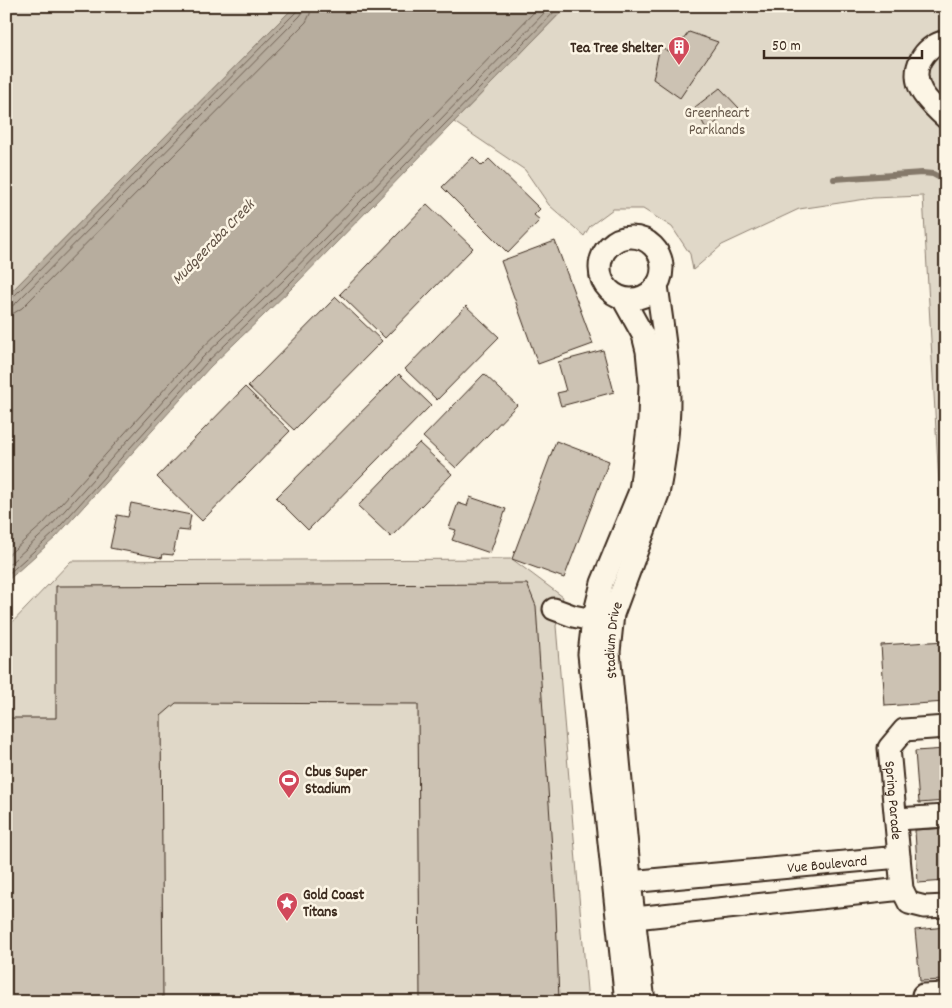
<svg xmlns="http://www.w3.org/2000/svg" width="952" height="1008" font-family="Dekko,sans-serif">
	<rect width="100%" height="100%" fill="#fcf5e5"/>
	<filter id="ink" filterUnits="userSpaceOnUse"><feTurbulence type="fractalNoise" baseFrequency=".02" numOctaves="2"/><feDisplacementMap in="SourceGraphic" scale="10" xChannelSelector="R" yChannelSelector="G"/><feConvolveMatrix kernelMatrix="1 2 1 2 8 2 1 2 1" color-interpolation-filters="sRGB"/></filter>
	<g filter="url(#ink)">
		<path fill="#e0d8c8" stroke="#8e8173" d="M 6,6 L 295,6 L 6,297 Z
			M 567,6 L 946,6 L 946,610 L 923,196 L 873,198 L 799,209 L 722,245 L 693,270 L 690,254 L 672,227 L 643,209 L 613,209 L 590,226 L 584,236 L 549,205 L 525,170 L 454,122 Z
			M 512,559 L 563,597 L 556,626 L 588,1002 L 6,1002 L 6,629 L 71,561 Z"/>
		<path fill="#b7ad9e" stroke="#85796b" d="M 295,6 L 567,6 L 292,288 L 210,367 L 56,537 L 6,582 L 6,297 Z"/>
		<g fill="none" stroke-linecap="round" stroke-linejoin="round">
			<path stroke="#6d5e51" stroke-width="1" d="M 6,300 L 12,298 L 296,12 L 298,6
				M 6,306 L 12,306 L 16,303 L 300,16 L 303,12 L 304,6
				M 6,314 L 14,313 L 22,308 L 306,22 L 310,14 L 311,6
				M 6,557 L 43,524 L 196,354 L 279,274 L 540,6
				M 6,567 L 48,529 L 201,359 L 284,280 L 551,6
				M 6,576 L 53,534 L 206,363 L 289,284 L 560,6"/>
			<path stroke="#85796b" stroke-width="6" d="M 834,179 L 922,173 L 933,174 L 946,181"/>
		</g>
		<path fill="#ccc2b3" stroke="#3b2a1e" d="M 689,32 L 718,42 L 680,98 L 653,79 L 660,46 L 672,54 Z
			M 720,88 L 739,108 L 706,129 L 695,107 Z
			M 473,157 L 482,166 L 489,159 L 540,209 L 534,215 L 540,220 L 508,253 L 442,187 Z
			M 427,204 L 473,248 L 385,338 L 340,294 Z
			M 555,241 L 593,344 L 538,364 L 501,261 Z
			M 336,297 L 382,341 L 294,430 L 248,386 Z
			M 466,306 L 499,337 L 437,400 L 405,369 Z
			M 603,350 L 614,392 L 561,406 L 557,393 L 566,391 L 558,362 Z
			M 399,374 L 431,405 L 308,530 L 276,498 Z
			M 484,374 L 517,405 L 456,468 L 423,437 Z
			M 245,387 L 290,431 L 202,521 L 157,477 Z
			M 556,441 L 609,461 L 564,578 L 512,559 Z
			M 419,443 L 452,474 L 391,537 L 358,506 Z
			M 470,497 L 506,509 L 490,553 L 452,540 L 456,530 L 449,528 L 458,503 L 467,506 Z
			M 131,503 L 191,515 L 188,531 L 178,530 L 173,555 L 163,554 L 162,558 L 110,548 L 117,515 L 128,517 Z
			M 527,584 L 536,606 L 556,910 L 559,1002 L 420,1002 L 418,704 L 176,703 L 161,716 L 163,1002 L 7,1002 L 6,718 L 56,718 L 56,586 Z
			M 946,641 L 946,702 L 885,706 L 881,645 Z
			M 946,749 L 946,801 L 919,803 L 915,751 Z
			M 946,828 L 946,881 L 918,883 L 915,830 Z
			M 946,927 L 946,980 L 920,981 L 915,930 Z"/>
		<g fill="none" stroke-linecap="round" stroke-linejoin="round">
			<g stroke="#3b2a1e" stroke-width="25">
				<g id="minor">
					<path d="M 946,41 C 923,46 909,70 922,92 C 926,99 939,112 946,118"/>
					<circle cx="631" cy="268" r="31"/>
					<path d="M 623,299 L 643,335 L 647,351 L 650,382 L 649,420 L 640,491 L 602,583 L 593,620 L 589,654 L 626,1002"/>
					<path d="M 554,609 L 573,616 L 607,623"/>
					<path id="s1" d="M 946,727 L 904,730 L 889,748 L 902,889 L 909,903 L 925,907 L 946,906"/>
					<path d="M 896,819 L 946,816"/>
					<path id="s2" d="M 618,883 L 899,857"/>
					<path d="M 635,918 L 902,889"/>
					<path d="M 923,995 L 946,994"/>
					<path id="s3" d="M 644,1002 L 631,890 L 609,652 L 613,614 L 658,494 C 664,464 669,432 669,401 C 669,362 662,324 657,285"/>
				</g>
			</g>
			<use href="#minor" stroke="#fcf5e5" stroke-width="21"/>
		</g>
	</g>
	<defs>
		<g id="building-pin" transform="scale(1.125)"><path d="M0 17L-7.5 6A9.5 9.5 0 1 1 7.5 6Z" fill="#d1495b" stroke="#fcf5e5"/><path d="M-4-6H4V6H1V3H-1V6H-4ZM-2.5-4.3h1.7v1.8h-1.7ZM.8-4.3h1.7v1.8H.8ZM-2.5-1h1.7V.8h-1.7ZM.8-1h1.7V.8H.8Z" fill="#fff"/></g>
		<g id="stadium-pin" transform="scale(1.125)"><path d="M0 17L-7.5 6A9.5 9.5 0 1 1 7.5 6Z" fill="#d1495b" stroke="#fcf5e5"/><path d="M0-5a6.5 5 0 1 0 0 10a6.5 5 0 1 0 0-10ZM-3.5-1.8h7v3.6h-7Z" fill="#fff"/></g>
		<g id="sight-pin" transform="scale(1.125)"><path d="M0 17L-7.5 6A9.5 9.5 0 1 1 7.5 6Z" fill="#d1495b" stroke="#fcf5e5"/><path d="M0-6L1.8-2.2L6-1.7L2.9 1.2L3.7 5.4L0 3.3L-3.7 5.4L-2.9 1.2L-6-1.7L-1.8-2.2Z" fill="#fff"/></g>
	</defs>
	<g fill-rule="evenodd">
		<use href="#building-pin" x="679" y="47"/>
		<use href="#stadium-pin" x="289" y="780"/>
		<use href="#sight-pin" x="287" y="903"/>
	</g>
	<g text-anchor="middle" stroke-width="5" stroke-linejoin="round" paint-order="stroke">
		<g font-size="15" font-weight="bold" fill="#3b2a1e" stroke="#fcf5e5" text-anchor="start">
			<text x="663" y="52" text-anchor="end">Tea Tree Shelter</text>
			<text x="305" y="776">Cbus Super<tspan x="305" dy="17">Stadium</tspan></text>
			<text x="303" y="899">Gold Coast<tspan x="303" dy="17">Titans</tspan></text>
		</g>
		<g font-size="15" fill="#645648" stroke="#fcf5e5">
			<text x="717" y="117">Greenheart<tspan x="717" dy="17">Parklands</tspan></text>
		</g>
		<g font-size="15" fill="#3b2a1e" stroke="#fcf5e5">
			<text dy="5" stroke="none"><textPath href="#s3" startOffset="364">Stadium Drive</textPath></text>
			<text dy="5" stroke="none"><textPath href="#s1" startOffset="118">Spring Parade</textPath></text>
			<text dy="5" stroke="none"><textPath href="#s2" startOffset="210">Vue Boulevard</textPath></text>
		</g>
		<g font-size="16" font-style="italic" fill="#605144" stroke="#fcf5e5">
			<text transform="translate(212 241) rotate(-46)" y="6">Mudgeeraba Creek</text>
		</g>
	</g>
	<rect width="952" height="1008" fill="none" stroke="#fcf5e5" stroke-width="25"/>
	<rect x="12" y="12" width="927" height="983" fill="none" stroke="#3b2a1e" stroke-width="2" filter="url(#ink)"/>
	<path d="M764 50v8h158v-8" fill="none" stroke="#3b2a1e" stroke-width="2.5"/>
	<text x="772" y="50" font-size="15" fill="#3b2a1e" stroke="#fcf5e5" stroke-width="4" paint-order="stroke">50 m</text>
</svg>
